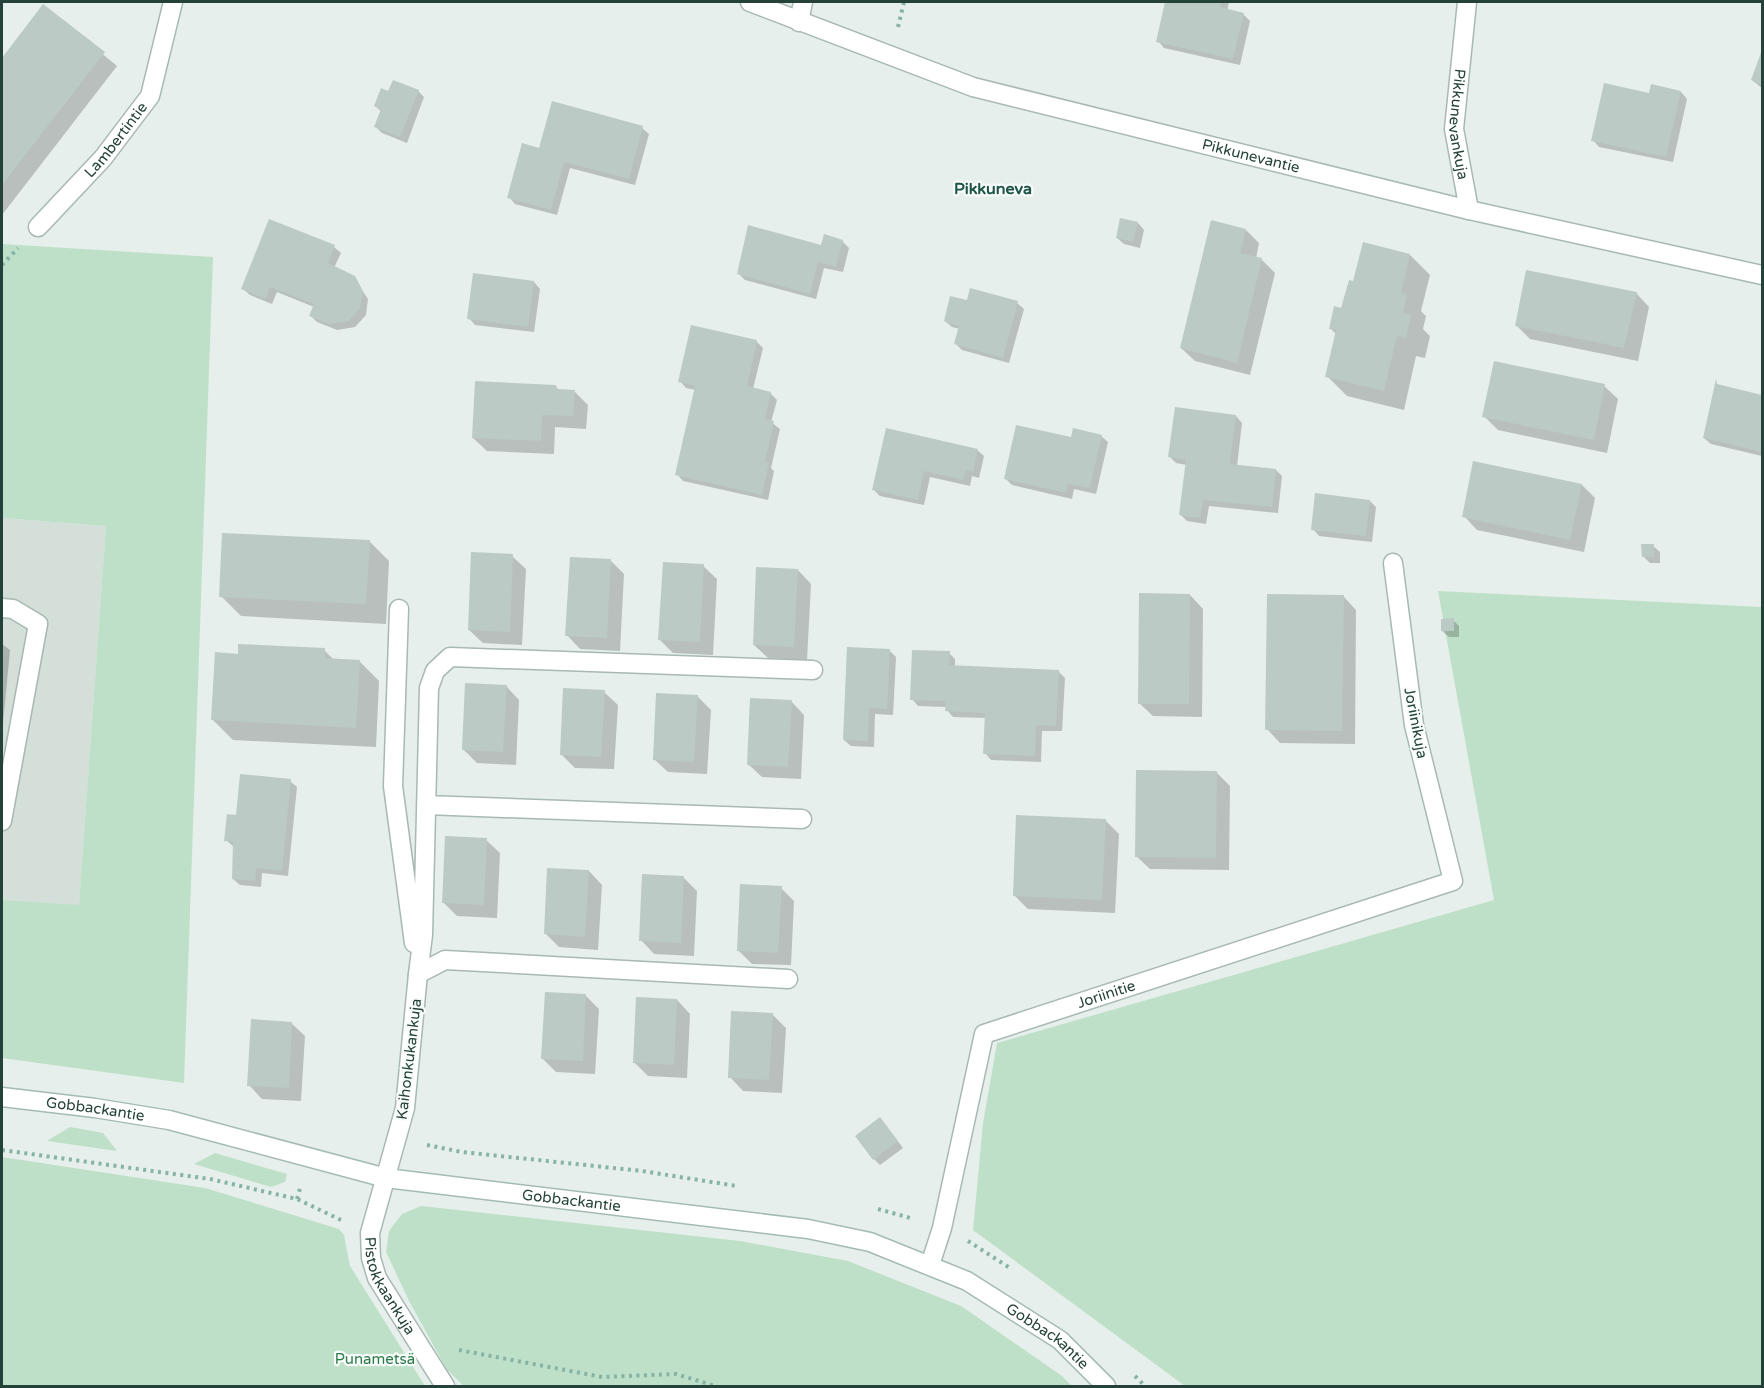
<svg xmlns="http://www.w3.org/2000/svg" width="1764" height="1388" font-family="'Varela Round',sans-serif">
	<rect width="100%" height="100%" fill="#e6efeb"/>
	<path fill="#d4dfda" d="M 2,518 L 106,526 L 79,906 L 2,900 Z"/>
	<path fill="#bfe0c8" d="M 2,244 L 213,257 L 184,1083 L 2,1058 L 2,900 L 79,905 L 106,526 L 2,518 Z
		M 1438,591 L 1762,607 L 1762,1386 L 1185,1386 L 973,1230 L 983,1123 L 997,1043 L 1494,900 Z
		M 70,1127 L 103,1133 L 117,1151 L 47,1141 Z
		M 215,1153 L 287,1174 L 285,1182 L 271,1187 L 194,1164 Z
		M 2,1157 L 205,1188 L 339,1229 L 344,1235 L 350,1266 L 425,1386 L 2,1386 Z
		M 421,1206 L 740,1241 L 848,1261 L 961,1306 L 1062,1376 L 1072,1386 L 464,1386 L 447,1370 L 409,1301 L 386,1252 L 389,1231 L 402,1214 Z"/>
	<path fill="#0003" d="M 1167,2 L 1229,2 L 1227,11 L 1243,14 L 1250,21 L 1240,65 L 1164,48 L 1158,41 Z
		M 44,6 L 117,66 L 2,215 L 2,61 Z
		M 1762,54 L 1762,88 L 1752,80 Z
		M 418,91 L 424,97 L 407,143 L 382,133 L 376,127 L 382,112 L 375,106 L 389,93 Z
		M 1681,92 L 1687,99 L 1673,162 L 1599,147 L 1593,140 L 1650,95 Z
		M 642,128 L 649,134 L 635,185 L 570,168 L 557,215 L 515,204 L 509,197 L 541,149 Z
		M 1138,223 L 1144,230 L 1140,248 L 1124,244 L 1117,238 Z
		M 1246,230 L 1259,243 L 1256,258 L 1261,259 L 1275,273 L 1250,375 L 1195,361 L 1181,348 Z
		M 842,241 L 849,248 L 843,272 L 824,268 L 816,299 L 745,280 L 738,273 Z
		M 334,247 L 341,253 L 334,268 L 354,278 L 368,299 L 366,315 L 355,327 L 337,330 L 317,322 L 311,316 L 314,307 L 277,292 L 272,304 L 250,295 L 243,289 Z
		M 1410,255 L 1430,275 L 1421,311 L 1426,316 L 1423,329 L 1430,336 L 1425,358 L 1416,356 L 1404,410 L 1347,396 L 1327,376 L 1337,335 L 1330,328 L 1343,310 L 1354,283 Z
		M 534,282 L 540,289 L 534,332 L 475,325 L 469,318 Z
		M 1636,293 L 1649,307 L 1638,361 L 1530,339 L 1516,325 Z
		M 968,302 L 1017,303 L 1024,309 L 1009,363 L 962,350 L 956,344 L 960,329 L 952,327 L 945,321 Z
		M 756,341 L 763,348 L 753,389 L 770,393 L 777,400 L 771,422 L 780,429 L 771,468 L 774,471 L 768,500 L 683,481 L 677,474 L 696,390 L 686,388 L 680,381 Z
		M 1604,386 L 1618,399 L 1607,453 L 1498,430 L 1484,416 Z
		M 1716,386 L 1762,397 L 1762,456 L 1711,444 L 1704,438 Z
		M 556,387 L 559,390 L 574,391 L 588,405 L 586,429 L 555,427 L 554,454 L 487,451 L 473,438 Z
		M 1236,416 L 1242,423 L 1237,466 L 1276,470 L 1282,476 L 1278,513 L 1209,506 L 1206,524 L 1187,521 L 1181,515 L 1187,465 L 1176,463 L 1170,457 Z
		M 1101,436 L 1108,442 L 1096,494 L 1074,489 L 1072,499 L 1012,485 L 1006,479 L 1072,439 Z
		M 977,450 L 984,456 L 979,478 L 972,476 L 970,486 L 930,477 L 924,505 L 880,496 L 873,489 Z
		M 1582,485 L 1595,498 L 1584,552 L 1477,530 L 1464,516 Z
		M 1370,501 L 1376,507 L 1372,542 L 1319,536 L 1313,529 Z
		M 369,541 L 389,561 L 386,624 L 241,616 L 221,596 Z
		M 1653,546 L 1660,552 L 1660,563 L 1650,563 L 1643,556 Z
		M 512,556 L 526,569 L 522,645 L 483,643 L 469,630 Z
		M 611,561 L 624,574 L 620,651 L 580,649 L 567,635 Z
		M 703,566 L 717,579 L 713,655 L 673,653 L 660,640 Z
		M 798,570 L 811,584 L 807,660 L 768,658 L 754,645 Z
		M 1190,595 L 1203,609 L 1202,717 L 1153,716 L 1139,703 Z
		M 1343,596 L 1356,610 L 1355,744 L 1280,743 L 1267,729 Z
		M 1453,620 L 1459,626 L 1459,637 L 1449,637 L 1442,631 Z
		M 2,644 L 10,650 L 2,735 Z
		M 324,650 L 334,660 L 359,661 L 379,681 L 376,747 L 233,740 L 213,720 L 240,655 Z
		M 890,651 L 896,657 L 893,715 L 875,714 L 874,747 L 851,746 L 844,740 Z
		M 949,653 L 955,659 L 955,667 L 1058,671 L 1065,678 L 1062,731 L 1042,731 L 1041,762 L 991,760 L 985,753 L 987,718 L 953,717 L 947,710 L 947,707 L 918,706 L 912,699 Z
		M 506,686 L 519,700 L 516,765 L 477,763 L 463,749 Z
		M 604,692 L 618,705 L 614,769 L 575,768 L 561,754 Z
		M 697,696 L 711,710 L 707,774 L 668,772 L 654,759 Z
		M 791,701 L 804,715 L 801,779 L 762,777 L 748,764 Z
		M 1217,773 L 1230,786 L 1229,870 L 1150,869 L 1136,856 Z
		M 290,781 L 297,787 L 288,876 L 262,873 L 261,887 L 240,885 L 233,879 L 234,847 L 226,840 L 237,816 Z
		M 1105,820 L 1119,834 L 1115,913 L 1028,909 L 1014,895 Z
		M 486,840 L 500,853 L 497,918 L 457,916 L 443,902 Z
		M 589,871 L 602,885 L 598,950 L 559,947 L 546,934 Z
		M 684,878 L 697,891 L 694,956 L 654,954 L 641,940 Z
		M 781,888 L 794,901 L 791,965 L 752,964 L 738,950 Z
		M 585,995 L 599,1009 L 595,1074 L 556,1072 L 542,1058 Z
		M 677,1000 L 690,1014 L 687,1078 L 648,1076 L 635,1063 Z
		M 773,1015 L 786,1028 L 782,1093 L 743,1091 L 730,1077 Z
		M 291,1023 L 305,1036 L 301,1101 L 262,1099 L 249,1085 Z
		M 886,1126 L 903,1148 L 880,1165 L 874,1159 Z"/>
	<path fill="#bbcac4" d="M 1165,2 L 1221,2 L 1220,7 L 1244,13 L 1233,59 L 1156,42 Z
		M 43,4 L 105,52 L 2,185 L 2,58 Z
		M 1762,50 L 1762,85 L 1751,80 Z
		M 393,80 L 419,90 L 400,137 L 374,127 L 381,109 L 374,106 L 381,88 L 388,91 Z
		M 1604,83 L 1649,93 L 1651,84 L 1681,91 L 1666,157 L 1591,141 Z
		M 552,101 L 643,126 L 629,179 L 564,162 L 551,210 L 507,198 L 522,143 L 539,148 Z
		M 1120,218 L 1138,222 L 1133,242 L 1116,238 Z
		M 269,219 L 335,245 L 328,263 L 355,276 L 363,291 L 360,308 L 349,321 L 329,324 L 309,316 L 314,304 L 270,287 L 266,299 L 241,289 Z
		M 1211,220 L 1246,229 L 1240,253 L 1262,258 L 1237,363 L 1180,348 Z
		M 748,225 L 821,245 L 824,234 L 843,240 L 836,267 L 818,262 L 810,294 L 737,274 Z
		M 1363,242 L 1410,254 L 1401,293 L 1407,294 L 1403,313 L 1411,315 L 1406,338 L 1397,336 L 1384,391 L 1325,377 L 1336,330 L 1329,329 L 1334,306 L 1341,308 L 1349,280 L 1353,281 Z
		M 1526,270 L 1637,292 L 1624,348 L 1515,326 Z
		M 473,273 L 534,281 L 528,327 L 467,319 Z
		M 970,288 L 1018,301 L 1003,358 L 954,344 L 959,326 L 944,321 L 950,296 L 967,300 Z
		M 691,325 L 757,340 L 747,386 L 771,392 L 765,419 L 774,421 L 765,462 L 769,463 L 762,495 L 675,475 L 695,386 L 678,382 Z
		M 1494,361 L 1605,384 L 1594,440 L 1482,417 Z
		M 1716,379 L 1717,384 L 1762,395 L 1762,452 L 1703,438 Z
		M 475,381 L 556,385 L 557,389 L 575,390 L 573,416 L 542,415 L 541,441 L 472,438 Z
		M 1175,407 L 1236,415 L 1230,464 L 1276,469 L 1272,507 L 1203,500 L 1200,518 L 1179,515 L 1186,460 L 1168,457 Z
		M 1016,425 L 1071,437 L 1073,428 L 1102,435 L 1090,488 L 1068,484 L 1066,493 L 1004,479 Z
		M 886,428 L 978,449 L 973,472 L 966,470 L 963,480 L 924,471 L 918,500 L 872,490 Z
		M 1473,461 L 1582,484 L 1570,540 L 1462,517 Z
		M 1315,493 L 1370,500 L 1366,536 L 1311,530 Z
		M 222,533 L 370,540 L 366,604 L 219,597 Z
		M 1641,544 L 1654,544 L 1654,557 L 1642,557 Z
		M 471,552 L 513,554 L 510,632 L 468,630 Z
		M 570,557 L 611,559 L 607,638 L 565,636 Z
		M 663,562 L 704,564 L 700,642 L 658,640 Z
		M 756,567 L 798,569 L 794,647 L 753,645 Z
		M 1139,593 L 1190,594 L 1189,704 L 1138,704 Z
		M 1267,594 L 1344,595 L 1342,731 L 1265,730 Z
		M 1454,618 L 1454,631 L 1441,631 L 1441,619 Z
		M 238,644 L 325,648 L 325,658 L 360,660 L 356,728 L 211,720 L 215,652 L 238,654 Z
		M 847,647 L 890,649 L 887,709 L 869,708 L 868,741 L 843,740 Z
		M 912,650 L 950,651 L 949,665 L 1059,670 L 1056,726 L 1036,725 L 1035,756 L 983,754 L 985,713 L 945,711 L 946,701 L 910,700 Z
		M 465,683 L 507,685 L 503,752 L 462,750 Z
		M 563,688 L 605,690 L 601,757 L 560,755 Z
		M 656,693 L 698,695 L 694,762 L 653,760 Z
		M 750,698 L 792,700 L 788,767 L 747,765 Z
		M 1136,770 L 1217,771 L 1216,858 L 1135,857 Z
		M 240,774 L 291,779 L 282,871 L 256,868 L 255,881 L 232,879 L 233,842 L 224,841 L 227,814 L 236,815 Z
		M 1016,815 L 1106,819 L 1102,900 L 1013,896 Z
		M 445,836 L 487,838 L 484,905 L 442,903 Z
		M 547,868 L 589,870 L 585,937 L 544,934 Z
		M 642,874 L 684,876 L 681,943 L 639,941 Z
		M 740,884 L 782,886 L 778,953 L 737,951 Z
		M 545,992 L 586,994 L 583,1061 L 541,1059 Z
		M 636,997 L 677,999 L 674,1065 L 633,1063 Z
		M 731,1011 L 773,1013 L 769,1080 L 728,1078 Z
		M 251,1019 L 292,1022 L 289,1088 L 247,1086 Z
		M 880,1117 L 898,1141 L 873,1160 L 855,1136 Z"/>
	<g fill="none" stroke-linecap="round" stroke-linejoin="round">
		<g stroke="#a8b8b2" stroke-width="21">
			<path id="lane" d="M 2,608 L 13,609 L 38,624 L 2,821
				M 399,609 L 393,786 L 414,943
				M 426,805 L 802,819
				M 418,974 L 423,935 L 429,688 L 435,671 L 450,657 L 813,670
				M 418,974 L 445,960 L 788,979"/>
		</g>
		<g stroke="#a8b8b2" stroke-width="21">
			<g id="street">
				<path id="s1" d="M 750,2 L 973,87 L 1469,210 L 1762,275"/>
				<path id="s2" d="M 1467,2 L 1454,129 L 1469,210"/>
				<path d="M 799,22 L 803,2"/>
				<path id="s3" d="M 38,227 L 103,158 L 150,96 L 173,2"/>
				<path id="s4" d="M 418,974 L 405,1108 L 370,1233 L 371,1258 L 377,1278 L 445,1386"/>
				<path id="s5" d="M 930,1265 L 942,1228 L 984,1034 L 1453,881 L 1414,725 L 1393,563"/>
			</g>
		</g>
		<g stroke="#a4bbb3" stroke-width="21">
			<g id="secondary">
				<path id="s6" d="M 2,1097 L 95,1108 L 169,1120 L 386,1178 L 808,1229 L 870,1242 L 967,1281 L 1060,1340 L 1106,1386"/>
			</g>
		</g>
		<path stroke="#86b3a5" stroke-width="4" stroke-dasharray="3 4.5" stroke-linecap="butt" d="M 898,27 L 904,2
			M 2,265 L 18,248
			M 427,1145 L 462,1152 L 642,1171 L 737,1186
			M 2,1150 L 210,1179 L 297,1199 L 343,1221
			M 297,1199 L 301,1185
			M 878,1209 L 914,1219
			M 968,1241 L 1010,1268
			M 459,1350 L 602,1377 L 676,1374 L 715,1386
			M 1135,1376 L 1145,1386"/>
		<use href="#lane" stroke="#fff" stroke-width="18"/>
		<use href="#street" stroke="#fff" stroke-width="18"/>
		<use href="#secondary" stroke="#fff" stroke-width="18"/>
	</g>
	<g text-anchor="middle" stroke-width="4.5" stroke-linejoin="round" paint-order="stroke">
		<g font-size="15" fill="#24423a" stroke="#f7fbf9">
			<text dy="5" stroke="none"><textPath href="#s2" startOffset="123">Pikkunevankuja</textPath></text>
			<text dy="5" stroke="none"><textPath href="#s3" startOffset="117">Lambertintie</textPath></text>
			<text dy="5" stroke="none"><textPath href="#s1" startOffset="525">Pikkunevantie</textPath></text>
			<text transform="translate(1416 723) rotate(79)" y="5">Joriinikuja</text>
			<text dy="5" stroke="none"><textPath href="#s5" startOffset="366">Joriinitie</textPath></text>
			<text transform="translate(409 1059) rotate(-83)" y="5">Kaihonkukankuja</text>
			<text dy="5" stroke="none"><textPath href="#s6" startOffset="94">Gobbackantie</textPath></text>
			<text dy="5" stroke="none"><textPath href="#s6" startOffset="580">Gobbackantie</textPath></text>
			<text dy="5" stroke="none"><textPath href="#s4" startOffset="322">Pistokkaankuja</textPath></text>
			<text dy="5" stroke="none"><textPath href="#s6" startOffset="1084">Gobbackantie</textPath></text>
		</g>
		<g font-size="15" fill="#2d7a4b" stroke="#f7fbf9">
			<text x="375" y="1364">Punametsä</text>
		</g>
		<g font-size="16" font-weight="bold" fill="#1f5548" stroke="#f7fbf9">
			<text x="993" y="194">Pikkuneva</text>
		</g>
	</g>
	<rect width="1764" height="1388" fill="none" stroke="#24423a" stroke-width="6"/>
</svg>
